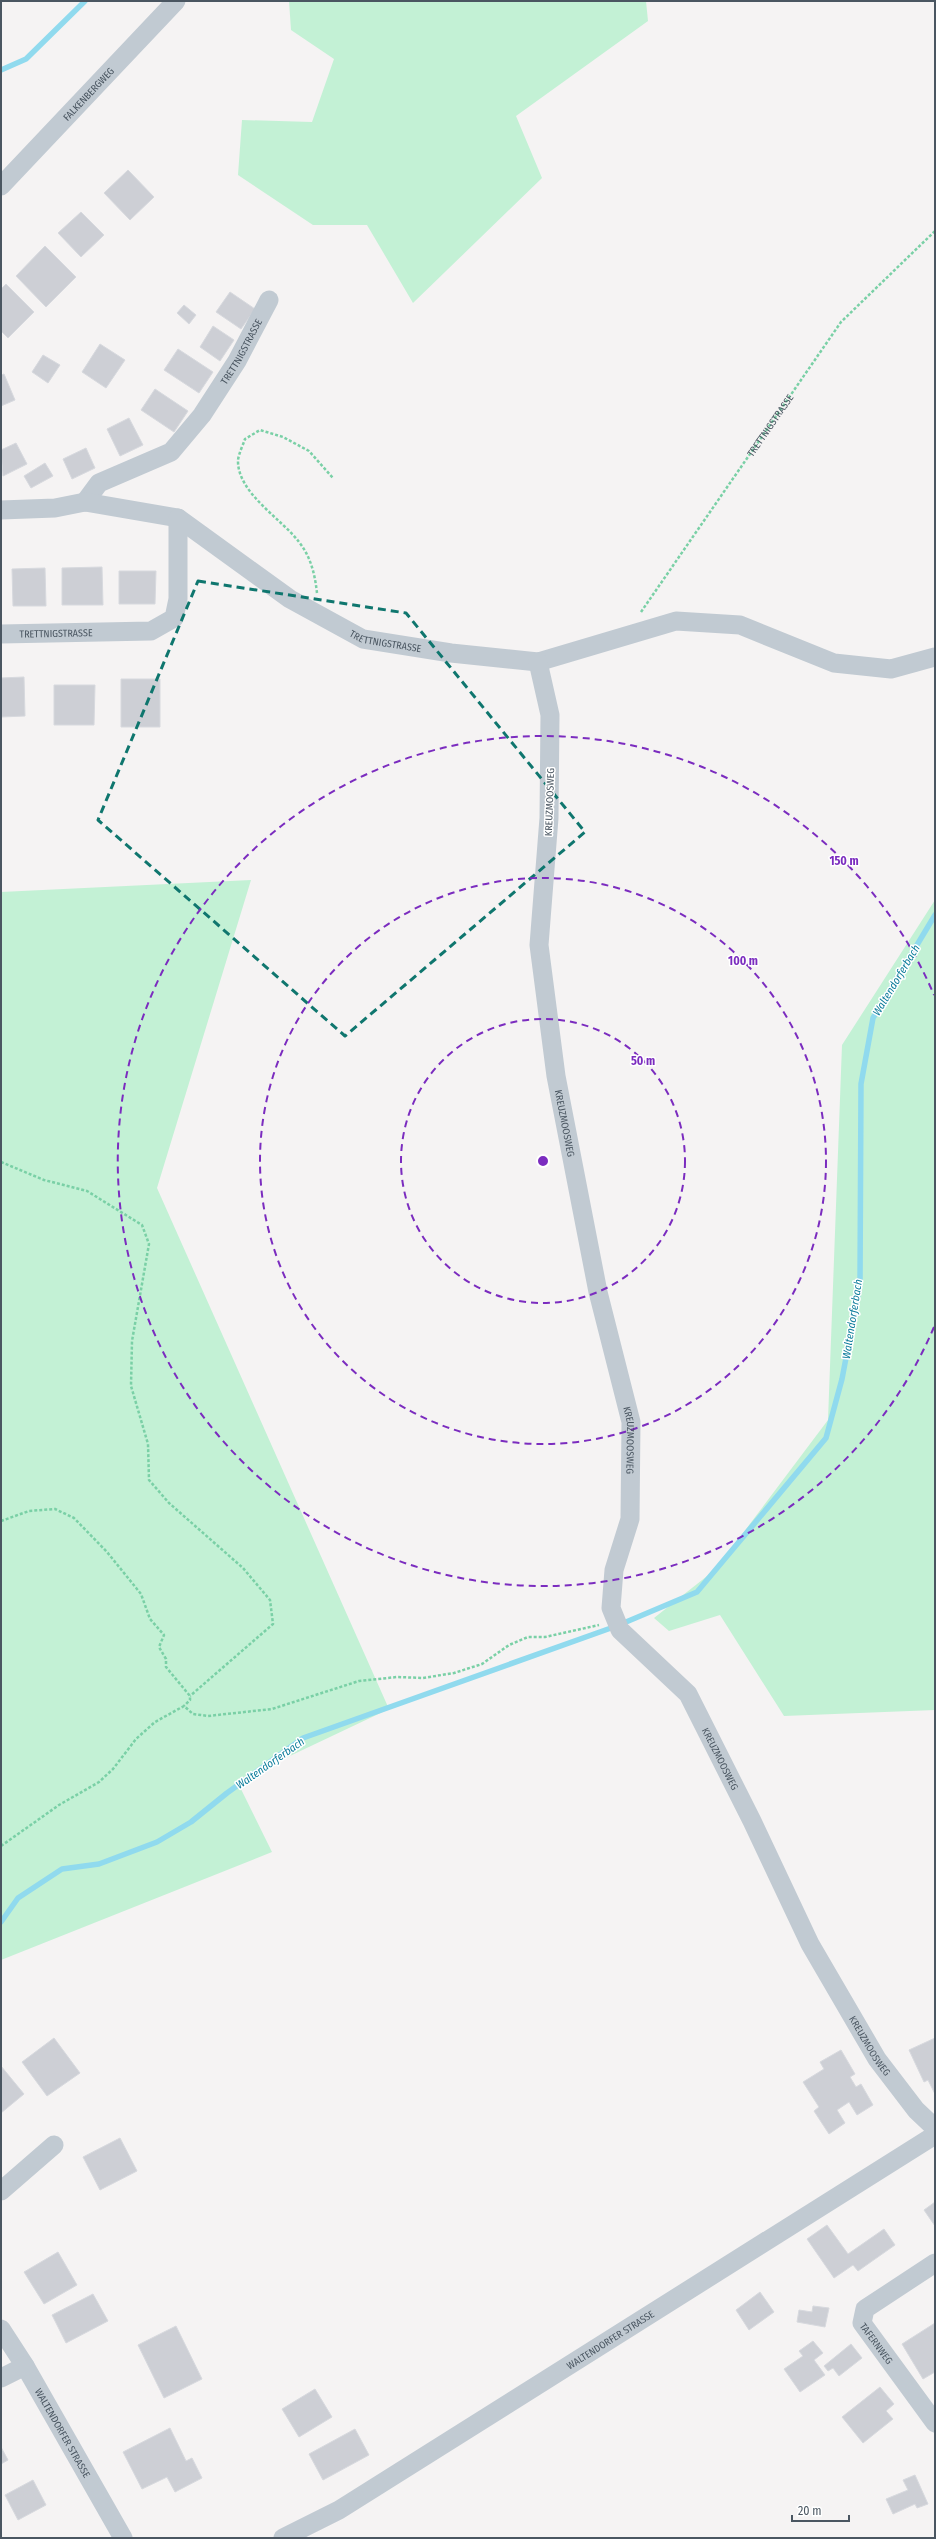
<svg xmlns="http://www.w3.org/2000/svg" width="936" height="2539" font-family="'Fira Sans Condensed',sans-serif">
	<rect width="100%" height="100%" fill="#f5f3f3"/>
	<path fill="#c3f1d5" d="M 289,1 L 646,1 L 648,21 L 516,116 L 542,178 L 413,303 L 367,225 L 313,225 L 238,175 L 242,120 L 312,122 L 334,59 L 291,30 Z
		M 251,880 L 157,1188 L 389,1709 L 237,1781 L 272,1852 L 1,1960 L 1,892 Z
		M 935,900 L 935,1710 L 784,1716 L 720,1615 L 669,1631 L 654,1618 L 716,1569 L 828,1420 L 842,1045 Z"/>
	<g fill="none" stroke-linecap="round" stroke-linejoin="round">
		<path stroke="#90daee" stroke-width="5.5" d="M 1,70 L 26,59 L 85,1
			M 626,1622 L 697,1592 L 826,1438 L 842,1379 L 860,1284 L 861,1084 L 873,1018 L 935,915
			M 1,1922 L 18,1898 L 62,1869 L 99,1864 L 157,1842 L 191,1822 L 227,1793 L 303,1738 L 611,1628"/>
	</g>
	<path fill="#cdcfd5" stroke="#d7d9de" d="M 128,170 L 154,197 L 130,220 L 104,193 Z
		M 81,212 L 104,235 L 81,257 L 58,233 Z
		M 45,246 L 76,277 L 46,307 L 16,276 Z
		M 6,284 L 34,312 L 8,338 L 1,331 L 1,289 Z
		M 230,292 L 255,309 L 241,329 L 216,312 Z
		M 184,305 L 196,315 L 189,324 L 177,313 Z
		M 213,326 L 234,340 L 220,361 L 200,347 Z
		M 100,344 L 125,360 L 106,388 L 82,372 Z
		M 178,349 L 213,372 L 199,393 L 164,370 Z
		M 43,355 L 60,365 L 48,383 L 32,372 Z
		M 4,374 L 15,400 L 1,406 L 1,375 Z
		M 155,389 L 188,411 L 174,432 L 141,410 Z
		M 129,418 L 143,445 L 120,456 L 107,429 Z
		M 16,443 L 27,464 L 3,476 L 1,450 Z
		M 86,448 L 95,468 L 72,479 L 63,459 Z
		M 45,463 L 53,476 L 31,488 L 24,476 Z
		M 102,567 L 103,605 L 62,605 L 62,568 Z
		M 45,568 L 46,606 L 13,606 L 12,569 Z
		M 119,571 L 156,571 L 155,604 L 119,604 Z
		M 24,677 L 25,716 L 1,717 L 1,678 Z
		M 121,679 L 160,679 L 160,727 L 121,727 Z
		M 54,685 L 95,685 L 94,725 L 54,725 Z
		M 54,2038 L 80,2073 L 47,2096 L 22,2062 Z
		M 935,2038 L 935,2094 L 928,2080 L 924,2082 L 909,2050 Z
		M 841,2050 L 855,2074 L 850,2077 L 856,2087 L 861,2084 L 873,2105 L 857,2115 L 849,2102 L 837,2110 L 845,2123 L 829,2134 L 814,2111 L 819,2107 L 803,2082 L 824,2069 L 820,2062 Z
		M 1,2066 L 24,2094 L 1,2113 Z
		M 120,2138 L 137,2171 L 100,2190 L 83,2157 Z
		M 935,2202 L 935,2226 L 924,2210 Z
		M 827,2225 L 848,2254 L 884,2229 L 895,2245 L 858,2271 L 853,2265 L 834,2278 L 807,2239 Z
		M 58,2252 L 77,2285 L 44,2304 L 24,2272 Z
		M 760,2292 L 774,2312 L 749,2330 L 736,2310 Z
		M 93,2294 L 108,2321 L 66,2343 L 52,2315 Z
		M 813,2306 L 829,2308 L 825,2327 L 797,2322 L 799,2310 L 812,2312 Z
		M 935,2323 L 935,2372 L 923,2379 L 902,2344 Z
		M 176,2326 L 202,2379 L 164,2398 L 138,2345 Z
		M 813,2341 L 823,2353 L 814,2360 L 825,2375 L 800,2392 L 784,2369 L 803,2356 L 799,2351 Z
		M 851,2344 L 862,2358 L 839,2376 L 833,2368 L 828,2371 L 824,2366 Z
		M 880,2387 L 894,2404 L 886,2411 L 893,2419 L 863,2443 L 842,2417 Z
		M 315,2389 L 332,2417 L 299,2437 L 282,2409 Z
		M 170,2428 L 186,2461 L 192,2458 L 202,2478 L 175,2492 L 167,2477 L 142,2489 L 123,2452 Z
		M 355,2429 L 369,2455 L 323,2480 L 309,2454 Z
		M 1,2447 L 8,2460 L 1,2464 Z
		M 915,2475 L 928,2504 L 917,2508 L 915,2504 L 893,2514 L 886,2499 L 908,2490 L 903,2480 Z
		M 33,2480 L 46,2505 L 18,2520 L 5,2495 Z"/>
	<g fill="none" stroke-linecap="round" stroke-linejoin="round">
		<g stroke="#7ad0a6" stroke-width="2.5" stroke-dasharray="3 2" stroke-linecap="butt">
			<path d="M 317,593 C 315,575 311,557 299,542 C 282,519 237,493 238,460 C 239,453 243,445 245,439 L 260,430 L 283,437 L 309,451 L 333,478"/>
			<path id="s1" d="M 641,612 L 841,322 L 935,231"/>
			<path d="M 1,1162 L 44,1180 L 87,1191 L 142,1225 L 149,1244 L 132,1341 L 131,1386 L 148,1444 L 149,1480 L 169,1503 L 243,1568 L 270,1600 L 273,1624 L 190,1696"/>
			<path d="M 1,1521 L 29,1511 L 55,1509 L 74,1518 L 107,1552 L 141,1594 L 150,1619 L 164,1635 L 159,1647 L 166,1659 L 166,1667 L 190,1696 L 190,1700 L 184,1706"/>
			<path d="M 1,1846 L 59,1805 L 99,1782 L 113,1769 L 136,1739 L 155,1722 L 184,1706 L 193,1714 L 208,1716 L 272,1709 L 359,1681 L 397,1677 L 423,1678 L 454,1673 L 482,1664 L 509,1645 L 528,1637 L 545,1637 L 599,1625"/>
		</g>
		<g stroke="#c1cad2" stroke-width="19">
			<path id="s2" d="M 1,186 L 176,1"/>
			<path id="s3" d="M 85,502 L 99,483 L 171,452 L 202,415 L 237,361 L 269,300"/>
			<path id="s4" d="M 1,510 L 55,508 L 85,502 L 178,518 L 290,599 L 363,639 L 451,653 L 538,662 L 676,621 L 740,625 L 834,663 L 891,669 L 935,657"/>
			<path id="s5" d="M 1,634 L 151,631 L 174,618 L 178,599 L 178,518"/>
			<path id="s6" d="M 538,662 L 550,715 L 549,818 L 539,945 L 556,1076 L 598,1292 L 631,1422 L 630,1519 L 614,1570 L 611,1608 L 620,1630 L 688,1694 L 752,1821 L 810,1944 L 877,2059 L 916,2110 L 935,2128"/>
			<path d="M 1,2191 L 54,2145"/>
			<path id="s7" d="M 935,2263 L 865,2309 L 862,2323 L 935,2423"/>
			<path id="s8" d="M 1,2329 L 25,2366 L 123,2538"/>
			<path d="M 1,2378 L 25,2366"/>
			<path id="s9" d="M 283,2538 L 339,2510 L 935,2135"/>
		</g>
	</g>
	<path fill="none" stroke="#0f766e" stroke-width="3" stroke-dasharray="8 5" stroke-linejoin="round" d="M 198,581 L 406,613 L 585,832 L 345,1036 L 98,820 Z"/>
	<g fill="none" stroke="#7b2cbf" stroke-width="2" stroke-dasharray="7 5">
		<circle cx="543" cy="1161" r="142"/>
		<circle cx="543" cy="1161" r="283"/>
		<path d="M934 1327A425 425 0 1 1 934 995"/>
	</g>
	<g text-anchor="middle" stroke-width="3" stroke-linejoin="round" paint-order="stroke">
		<g font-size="10" fill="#4a5661" stroke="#fff">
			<text dy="4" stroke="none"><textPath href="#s2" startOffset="127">FALKENBERGWEG</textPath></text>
			<text dy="4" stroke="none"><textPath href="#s3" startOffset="225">TRETTNIGSTRASSE</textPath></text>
			<text dy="4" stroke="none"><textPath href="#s1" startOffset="227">TRETTNIGSTRASSE</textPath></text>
			<text dy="4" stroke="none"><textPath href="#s5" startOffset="55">TRETTNIGSTRASSE</textPath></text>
			<text dy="4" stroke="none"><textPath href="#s4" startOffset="423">TRETTNIGSTRASSE</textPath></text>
			<text transform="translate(549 802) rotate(-88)" y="4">KREUZMOOSWEG</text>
			<text dy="4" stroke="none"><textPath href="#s6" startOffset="465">KREUZMOOSWEG</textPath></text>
			<text dy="4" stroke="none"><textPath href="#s6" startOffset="789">KREUZMOOSWEG</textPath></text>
			<text dy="4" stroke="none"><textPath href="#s6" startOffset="1149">KREUZMOOSWEG</textPath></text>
			<text dy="4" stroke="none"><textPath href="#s6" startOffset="1473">KREUZMOOSWEG</textPath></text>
			<text dy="4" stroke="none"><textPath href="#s9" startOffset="383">WALTENDORFER STRASSE</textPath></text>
			<text dy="4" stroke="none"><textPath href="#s7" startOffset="123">TAFERNWEG</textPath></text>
			<text dy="4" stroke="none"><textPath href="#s8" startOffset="121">WALTENDORFER STRASSE</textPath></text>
		</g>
		<g font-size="11" font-style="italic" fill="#0c7c9b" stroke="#fff">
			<text transform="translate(896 980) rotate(-59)" y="4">Waltendorferbach</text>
			<text transform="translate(852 1319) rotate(-81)" y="4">Waltendorferbach</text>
			<text transform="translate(270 1763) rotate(-35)" y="4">Waltendorferbach</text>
		</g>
	</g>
	<circle cx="543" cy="1161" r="6" fill="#7b2cbf" stroke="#fff" stroke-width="2"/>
	<g font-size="12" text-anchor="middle" font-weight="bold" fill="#7b2cbf" stroke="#fff" stroke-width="3" stroke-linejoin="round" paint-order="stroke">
		<text x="844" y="865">150 m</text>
		<text x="743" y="965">100 m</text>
		<text x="643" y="1065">50 m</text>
	</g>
	<rect width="936" height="2539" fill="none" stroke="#4a5661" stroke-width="4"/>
	<path d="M792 2515v6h57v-6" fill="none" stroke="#4a5661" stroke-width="2"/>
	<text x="798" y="2515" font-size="12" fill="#4a5661" stroke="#ffffff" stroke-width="3" paint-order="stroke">20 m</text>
</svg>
